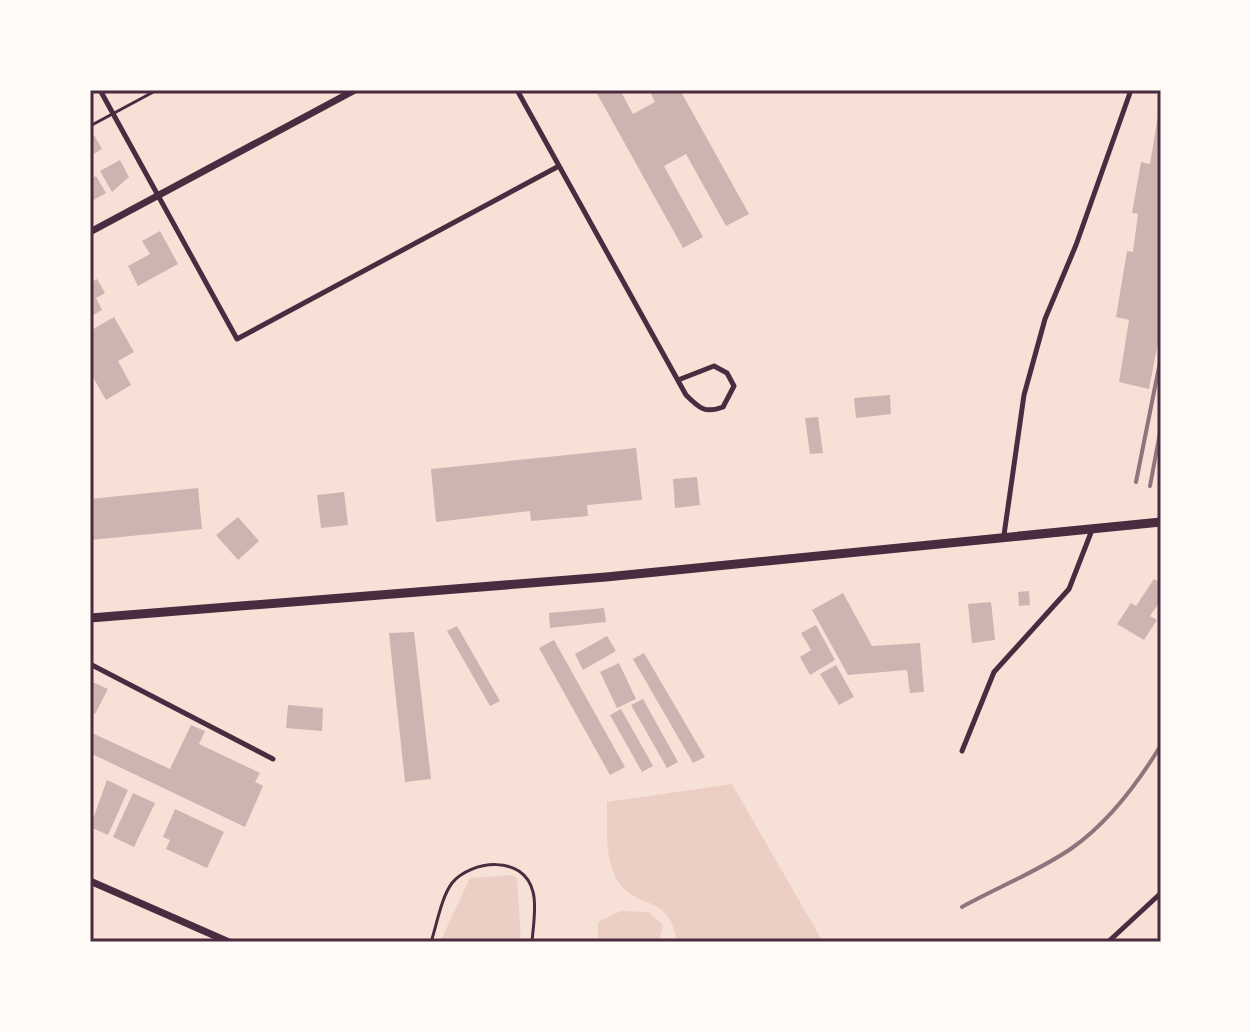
<svg xmlns="http://www.w3.org/2000/svg" width="1251" height="1032" font-family="Merriweather,serif">
	<rect width="100%" height="100%" fill="#f7e1d7"/>
	<path fill="#ebcfc5" d="M 732,784 L 823,942 L 677,942 C 670,894 640,911 619,883 C 604,862 607,827 607,802 Z
		M 512,875 L 517,878 L 521,942 L 440,942 L 470,878 Z
		M 621,911 L 648,912 L 663,925 L 659,942 L 598,942 L 598,922 Z"/>
	<path fill="#ccb4b1" d="M 595,90 L 620,90 L 633,114 L 655,102 L 649,90 L 680,90 L 749,214 L 726,226 L 686,154 L 664,166 L 703,237 L 683,248 Z
		M 1158,115 L 1161,327 L 1149,389 L 1119,382 L 1129,320 L 1116,317 L 1127,251 L 1133,252 L 1138,214 L 1132,213 L 1141,162 L 1150,164 Z
		M 94,135 L 102,149 L 90,156 L 90,138 Z
		M 120,160 L 129,177 L 112,192 L 100,171 Z
		M 96,176 L 106,193 L 90,202 L 90,179 Z
		M 160,231 L 178,264 L 138,286 L 128,266 L 150,254 L 142,241 Z
		M 97,279 L 105,293 L 96,298 L 102,310 L 90,317 L 90,283 Z
		M 114,317 L 134,352 L 118,361 L 131,385 L 106,400 L 90,372 L 90,331 Z
		M 890,395 L 891,414 L 856,418 L 854,398 Z
		M 818,417 L 823,453 L 810,454 L 805,418 Z
		M 636,448 L 642,500 L 587,505 L 588,516 L 531,521 L 530,511 L 436,522 L 431,469 Z
		M 697,477 L 700,505 L 675,508 L 673,479 Z
		M 198,488 L 202,529 L 90,540 L 90,499 Z
		M 344,492 L 348,525 L 321,528 L 317,495 Z
		M 238,517 L 259,541 L 238,560 L 216,535 Z
		M 1154,579 L 1161,583 L 1161,600 L 1150,616 L 1157,620 L 1144,640 L 1117,624 L 1131,603 L 1136,606 Z
		M 1029,591 L 1030,605 L 1019,606 L 1018,592 Z
		M 843,593 L 872,646 L 920,643 L 924,692 L 910,693 L 907,670 L 848,675 L 812,610 Z
		M 991,602 L 995,640 L 972,643 L 968,604 Z
		M 604,608 L 606,622 L 550,628 L 549,613 Z
		M 816,625 L 835,660 L 810,675 L 800,657 L 811,650 L 801,633 Z
		M 457,626 L 500,701 L 490,706 L 447,631 Z
		M 414,632 L 431,779 L 405,782 L 389,633 Z
		M 607,636 L 616,651 L 583,670 L 575,654 Z
		M 554,640 L 625,767 L 610,775 L 539,648 Z
		M 644,653 L 705,757 L 693,763 L 633,659 Z
		M 619,663 L 636,699 L 617,708 L 600,672 Z
		M 836,665 L 854,697 L 839,705 L 820,674 Z
		M 90,681 L 108,689 L 95,714 L 90,711 Z
		M 643,699 L 678,762 L 667,768 L 631,705 Z
		M 288,705 L 323,708 L 322,731 L 286,728 Z
		M 621,709 L 653,766 L 642,772 L 610,715 Z
		M 191,725 L 205,731 L 199,744 L 260,773 L 255,782 L 263,786 L 245,827 L 90,753 L 90,732 L 170,769 Z
		M 107,780 L 128,790 L 108,835 L 90,827 Z
		M 133,793 L 155,803 L 134,847 L 113,837 Z
		M 175,809 L 224,832 L 207,868 L 166,849 L 170,840 L 163,837 Z"/>
	<g fill="none" stroke-linecap="round" stroke-linejoin="round">
		<path stroke="#4a2c40" stroke-width="3" d="M 90,126 L 157,90
			M 431,942 C 437,924 441,898 452,883 C 471,860 524,854 533,892 C 537,906 533,927 532,942"/>
		<path stroke="#4a2c40" stroke-width="5" d="M 100,90 L 237,339 L 559,166
			M 517,90 L 686,395 C 699,408 705,414 723,407 L 734,386 L 727,373 L 714,366 L 678,380
			M 1004,535 L 1024,395 L 1045,319 L 1076,245 L 1131,90
			M 90,664 L 273,759
			M 962,751 L 994,672 L 1069,589 L 1092,530
			M 1108,942 L 1161,893"/>
		<path stroke="#4a2c40" stroke-width="7" d="M 90,232 L 355,90
			M 90,881 L 229,942"/>
		<path stroke="#4a2c40" stroke-width="9" d="M 90,618 L 606,577 L 1161,522"/>
		<path stroke="#8f747c" stroke-width="4" d="M 1136,482 L 1161,357
			M 1150,486 L 1161,427
			M 962,907 C 998,887 1039,871 1072,848 C 1109,822 1138,783 1161,745"/>
	</g>
	<rect width="1251" height="1032" fill="none" stroke="#fffaf5" stroke-width="184"/>
	<rect x="92" y="92" width="1067" height="848" fill="none" stroke="#4a2c40" stroke-width="3"/>
</svg>
